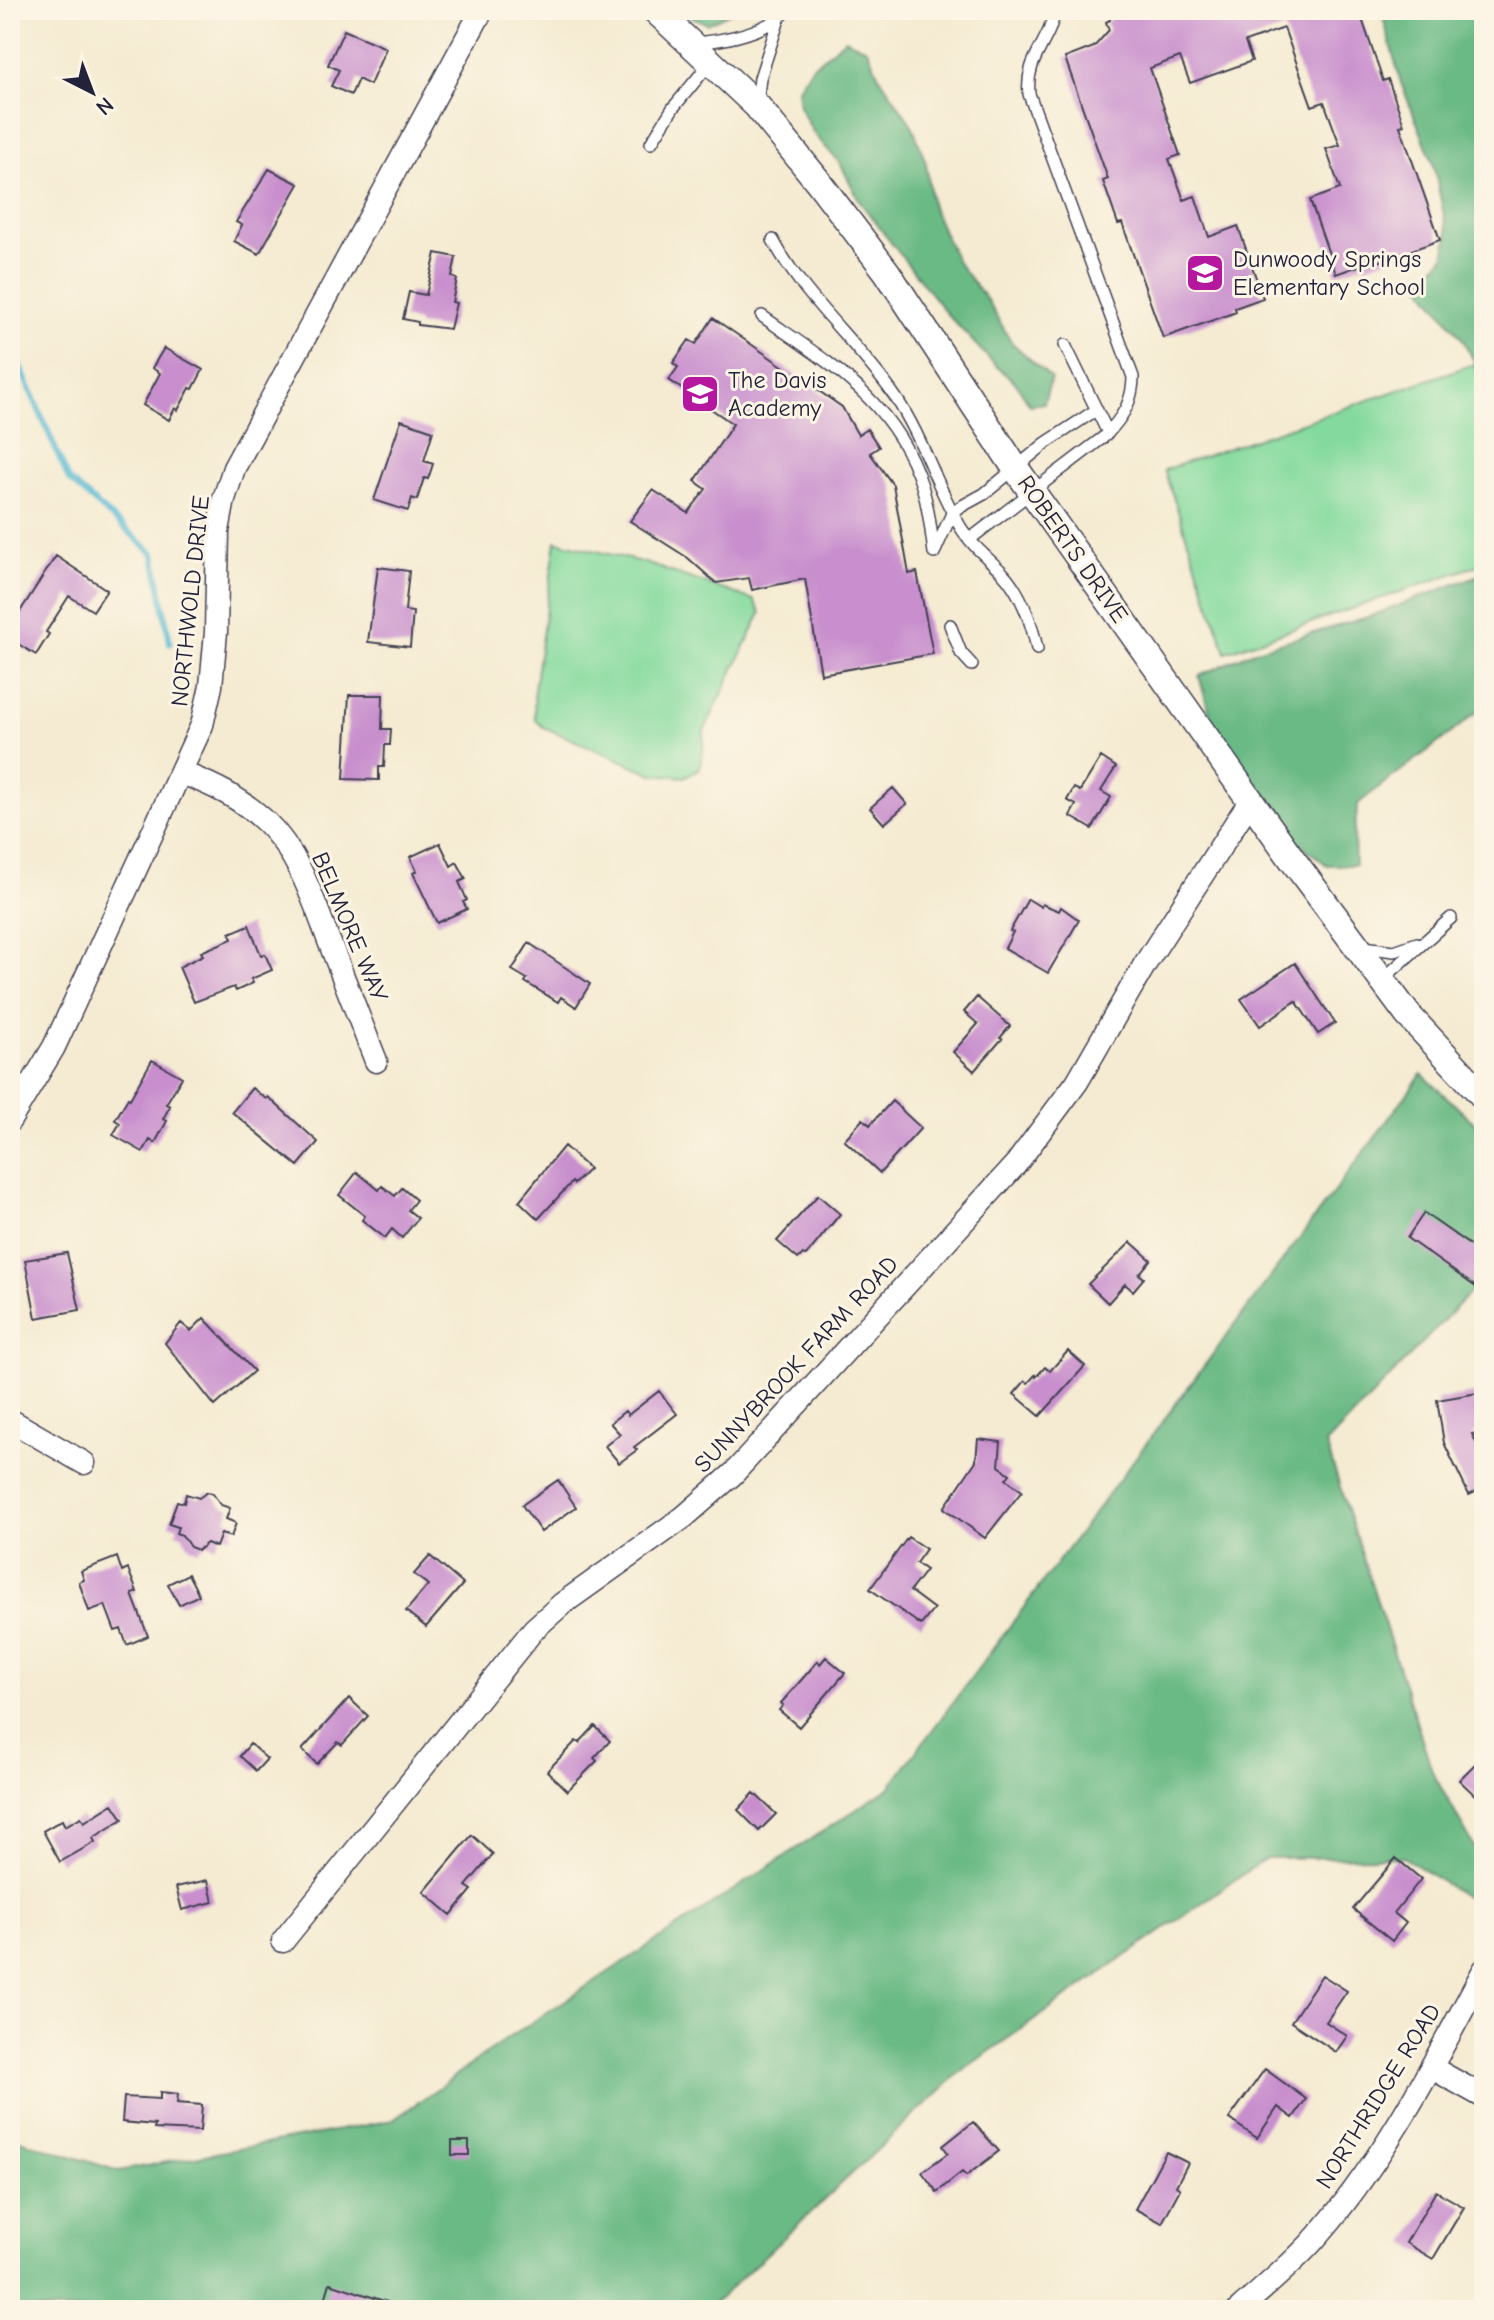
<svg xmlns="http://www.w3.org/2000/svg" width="1494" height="2320" font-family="'Comic Neue',sans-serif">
	<rect width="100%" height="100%" fill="#fcf5e5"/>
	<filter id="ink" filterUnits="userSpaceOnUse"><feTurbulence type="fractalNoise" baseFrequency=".0125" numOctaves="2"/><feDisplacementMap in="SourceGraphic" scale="16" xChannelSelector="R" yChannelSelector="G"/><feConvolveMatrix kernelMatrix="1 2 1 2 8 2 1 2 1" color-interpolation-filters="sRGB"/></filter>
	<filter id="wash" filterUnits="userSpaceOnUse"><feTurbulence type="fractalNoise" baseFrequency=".006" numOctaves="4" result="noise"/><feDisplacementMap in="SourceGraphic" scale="32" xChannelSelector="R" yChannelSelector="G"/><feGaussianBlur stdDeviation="1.8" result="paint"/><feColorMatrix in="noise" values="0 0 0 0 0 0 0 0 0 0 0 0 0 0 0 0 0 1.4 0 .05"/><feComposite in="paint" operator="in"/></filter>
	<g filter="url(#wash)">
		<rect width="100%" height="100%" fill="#f5ebd2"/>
		<path fill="#84da9e" stroke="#537e6c" stroke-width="2" d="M 1474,364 L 1484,393 L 1484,563 L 1226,652 L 1164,470 Z
			M 556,541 L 645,563 L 754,600 L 761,613 L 704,731 L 703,752 L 699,769 L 684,777 L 653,774 L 543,727 L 535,719 L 534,689 Z"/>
		<path fill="#6bba85" stroke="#466e60" stroke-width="2" d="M 678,10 L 736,10 L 707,24 Z
			M 1381,10 L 1484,10 L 1484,380 L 1463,340 L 1420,284 L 1444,257 L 1448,235 L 1433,162 L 1401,83 Z
			M 845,39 L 867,49 L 878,74 L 913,127 L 926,163 L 932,207 L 957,262 L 987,300 L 1012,343 L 1051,378 L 1044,403 L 1030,405 L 1015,382 L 996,366 L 947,314 L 885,235 L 860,202 L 840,163 L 814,134 L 799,106 L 797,90 L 812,67 Z
			M 1484,573 L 1484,706 C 1444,741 1399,770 1358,804 L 1354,833 L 1355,865 L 1327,865 L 1289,835 L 1245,778 L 1212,721 L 1199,676 L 1256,650 L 1371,616 Z
			M 1422,1074 L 1484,1132 L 1484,1278 L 1326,1444 L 1433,1773 L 1484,1865 L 1484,1909 L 1403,1857 L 1266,1858 L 960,2072 L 707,2310 L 10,2310 L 10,2137 L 119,2171 L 393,2120 L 511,2036 L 889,1788 Z"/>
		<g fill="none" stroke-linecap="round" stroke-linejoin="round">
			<path stroke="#53b8d2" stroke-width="6" d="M 10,343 L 69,480 L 154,554 L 170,643"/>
		</g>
		<g id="blocks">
			<path fill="#c88ecd" d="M 1107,10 L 1359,10 L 1383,81 L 1388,79 L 1404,125 L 1400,126 L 1440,240 L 1364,267 L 1364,264 L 1336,274 L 1310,200 L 1340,189 L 1326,149 L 1340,145 L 1324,102 L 1312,106 L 1284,28 L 1245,42 L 1252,61 L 1190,83 L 1180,57 L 1150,68 L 1180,155 L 1169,159 L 1184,200 L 1195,196 L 1209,237 L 1238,226 L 1263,298 L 1235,308 L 1236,312 L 1163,338 L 1122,223 L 1118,224 L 1103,181 L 1108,179 L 1065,58 L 1094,47 L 1109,30 L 1106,22 L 1110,20 Z
				M 344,30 L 386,48 L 370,85 L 358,79 L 351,95 L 331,86 L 339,70 L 328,65 Z
				M 269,169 L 299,184 L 259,254 L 234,241 L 242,225 L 236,222 Z
				M 436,253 L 456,257 L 452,277 L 457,279 L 452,302 L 456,303 L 450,329 L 418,325 L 418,322 L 403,319 L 409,292 L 426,295 Z
				M 713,318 L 842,407 L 858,435 L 867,429 L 879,447 L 870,453 L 893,485 L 909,574 L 917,572 L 933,654 L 821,674 L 805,579 L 752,590 L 749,578 L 716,583 L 688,558 L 630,521 L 653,490 L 688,513 L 706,489 L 695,481 L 733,424 L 669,380 L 678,367 L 673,363 L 689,340 L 696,344 Z
				M 164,348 L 203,370 L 193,389 L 190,388 L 178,410 L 175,408 L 169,420 L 143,405 L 160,373 L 152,368 Z
				M 401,420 L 433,431 L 424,461 L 433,464 L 428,479 L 424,478 L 417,500 L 412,498 L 408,511 L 374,500 Z
				M 56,556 L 107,590 L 93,611 L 69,596 L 46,632 L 49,634 L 36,655 L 10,639 L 10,627 Z
				M 378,567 L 409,571 L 405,611 L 413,612 L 410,647 L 368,642 Z
				M 349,695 L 383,695 L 382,729 L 391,729 L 390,745 L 385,745 L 384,767 L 379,767 L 379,780 L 344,779 Z
				M 1101,757 L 1116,767 L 1101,791 L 1111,797 L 1092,829 L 1070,816 L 1076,805 L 1067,800 L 1074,788 L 1080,791 Z
				M 893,788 L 907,804 L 884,824 L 870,808 Z
				M 440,843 L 451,866 L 457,862 L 466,879 L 459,882 L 467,900 L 463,902 L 467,909 L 437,923 L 413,873 L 417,871 L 410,857 Z
				M 1028,899 L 1041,907 L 1042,904 L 1059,911 L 1061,907 L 1079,920 L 1048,973 L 1005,948 L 1013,932 L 1010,931 Z
				M 249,925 L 261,955 L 265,954 L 272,970 L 251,979 L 253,983 L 236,991 L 234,987 L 194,1002 L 179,967 L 203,955 L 201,952 L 232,939 L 230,933 Z
				M 529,943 L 590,984 L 576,1007 L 561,997 L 558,1002 L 525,982 L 527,979 L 512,970 Z
				M 1295,963 L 1335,1023 L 1318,1034 L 1296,1001 L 1260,1026 L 1241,999 Z
				M 977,997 L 1010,1026 L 1000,1038 L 1002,1039 L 974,1071 L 953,1052 L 978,1024 L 964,1012 Z
				M 152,1060 L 182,1077 L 166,1104 L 170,1106 L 163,1119 L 167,1121 L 155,1143 L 150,1140 L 143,1152 L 113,1135 L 120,1123 L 115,1120 L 128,1098 L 130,1099 Z
				M 252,1088 L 266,1099 L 268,1097 L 318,1142 L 298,1166 L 232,1112 Z
				M 892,1101 L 921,1128 L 880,1173 L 844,1140 L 863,1119 L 870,1125 Z
				M 564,1146 L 589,1169 L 574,1184 L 572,1182 L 538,1219 L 519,1201 Z
				M 357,1172 L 379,1190 L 382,1186 L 395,1196 L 402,1188 L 416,1200 L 408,1210 L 418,1218 L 402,1238 L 392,1229 L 385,1238 L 362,1220 L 365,1216 L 339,1195 Z
				M 818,1195 L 840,1214 L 806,1256 L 803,1254 L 798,1259 L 777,1241 Z
				M 1424,1213 L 1474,1248 L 1484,1234 L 1484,1275 L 1476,1287 L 1407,1238 Z
				M 1131,1242 L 1151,1260 L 1139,1274 L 1144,1278 L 1133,1291 L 1125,1284 L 1108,1303 L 1088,1284 Z
				M 67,1253 L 80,1310 L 36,1318 L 25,1260 Z
				M 204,1318 L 254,1371 L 215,1406 L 165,1343 L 181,1323 L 191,1331 Z
				M 1068,1351 L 1085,1366 L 1040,1416 L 1014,1394 L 1025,1381 L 1028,1383 L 1035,1375 L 1036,1377 L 1045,1367 L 1050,1371 Z
				M 659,1391 L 677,1414 L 634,1447 L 637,1450 L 619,1463 L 605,1446 L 620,1434 L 610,1423 L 625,1411 L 628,1415 Z
				M 1478,1393 L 1483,1432 L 1472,1434 L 1484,1459 L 1484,1488 L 1469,1495 L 1444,1443 L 1437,1400 Z
				M 978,1439 L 1001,1442 L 999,1466 L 1010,1474 L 1006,1479 L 1022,1491 L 985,1538 L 944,1508 L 976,1461 Z
				M 558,1480 L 576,1507 L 541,1532 L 522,1505 Z
				M 207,1492 L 213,1494 L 221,1505 L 230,1508 L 226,1519 L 236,1523 L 231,1537 L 221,1534 L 216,1547 L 207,1543 L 198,1550 L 190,1547 L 182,1535 L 176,1533 L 178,1527 L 169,1524 L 177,1501 L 184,1503 L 186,1494 L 199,1498 Z
				M 908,1537 L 926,1549 L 916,1563 L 926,1570 L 910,1591 L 934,1609 L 921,1625 L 870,1589 Z
				M 430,1556 L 463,1584 L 426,1627 L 406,1611 L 428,1585 L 414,1574 Z
				M 117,1557 L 122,1572 L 128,1569 L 137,1592 L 132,1594 L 148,1636 L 127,1645 L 121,1629 L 115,1631 L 105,1605 L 89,1611 L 79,1582 L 84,1580 L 81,1571 Z
				M 188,1574 L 199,1595 L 179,1605 L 168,1584 Z
				M 826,1657 L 845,1673 L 799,1727 L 779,1710 L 783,1705 L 781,1703 L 818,1661 L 820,1664 Z
				M 349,1698 L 368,1716 L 342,1745 L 338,1742 L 317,1764 L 302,1750 Z
				M 595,1726 L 610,1741 L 594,1758 L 597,1761 L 567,1791 L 547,1771 L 576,1741 L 579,1743 Z
				M 250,1744 L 267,1759 L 256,1771 L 240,1756 Z
				M 1484,1755 L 1484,1804 L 1459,1780 Z
				M 754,1793 L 776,1814 L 759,1831 L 738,1810 Z
				M 113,1804 L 123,1819 L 93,1838 L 95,1842 L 60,1862 L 43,1831 L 62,1820 L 65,1826 L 81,1817 L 84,1822 Z
				M 472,1835 L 493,1854 L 466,1886 L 472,1890 L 451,1915 L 424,1892 Z
				M 1396,1858 L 1421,1879 L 1394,1913 L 1406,1923 L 1392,1941 L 1353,1909 Z
				M 208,1880 L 213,1902 L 182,1910 L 176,1887 Z
				M 1322,1975 L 1347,1991 L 1326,2022 L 1347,2036 L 1336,2052 L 1291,2022 Z
				M 1265,2069 L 1306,2099 L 1293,2118 L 1278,2107 L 1257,2138 L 1229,2119 Z
				M 160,2092 L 178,2094 L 177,2103 L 202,2105 L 200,2131 L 154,2129 L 155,2125 L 122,2122 L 124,2097 L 160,2099 Z
				M 973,2122 L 999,2151 L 966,2176 L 962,2172 L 937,2192 L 922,2172 L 948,2153 L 943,2146 Z
				M 452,2141 L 469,2141 L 469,2155 L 452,2155 Z
				M 1166,2152 L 1188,2163 L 1176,2186 L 1180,2189 L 1162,2223 L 1135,2209 Z
				M 1436,2191 L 1464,2207 L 1433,2259 L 1406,2243 Z
				M 330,2283 L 402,2307 L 402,2310 L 322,2310 Z"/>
		</g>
	</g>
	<g filter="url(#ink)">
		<use href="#blocks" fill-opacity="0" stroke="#424052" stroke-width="2"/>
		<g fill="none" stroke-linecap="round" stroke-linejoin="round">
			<g stroke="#424052" stroke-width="14">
				<path id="service" d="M 696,43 C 727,40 766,33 788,10
					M 757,105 L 760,78 L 779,19
					M 651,143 L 673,108 L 710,63
					M 773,240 C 805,300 858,342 896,398 C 923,438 936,486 961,528 C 973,547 987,557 1002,572 C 1021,592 1032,623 1037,649
					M 762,316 C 830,364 895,401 922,486 C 929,508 931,531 934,553
					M 1065,345 L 1108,433
					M 970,539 L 1105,436 C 1122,418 1133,402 1133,377 L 1029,94 C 1025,58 1050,43 1055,10
					M 935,551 L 953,511 L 984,494 L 1046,443 L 1096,410
					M 950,625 L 961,653 L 972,665
					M 1364,947 L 1394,951 L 1417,943
					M 1383,979 L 1451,918"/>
			</g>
			<g stroke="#424052" stroke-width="25">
				<path id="minor" d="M 182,773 C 213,785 241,798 266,822 C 299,854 313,899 329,941 C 345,981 360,1021 376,1061
					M 10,1120 L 54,1047 L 202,725 L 211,686 L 216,632 L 218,531 L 224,499 L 234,468 L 482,10
					M 10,1420 L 84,1463
					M 283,1941 L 534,1629 L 562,1604 L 684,1517 L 733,1474 L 1016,1164 L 1077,1082 L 1145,964 L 1250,801
					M 1432,2068 L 1484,2097
					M 1239,2310 C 1263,2288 1289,2267 1311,2243 C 1382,2165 1434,2063 1484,1970"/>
			</g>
			<g stroke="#424052" stroke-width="29">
				<path id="tertiary" d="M 655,10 L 757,106 L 817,180 L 887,272 L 1016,469 L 1292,859 L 1408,1015 L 1484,1097"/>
			</g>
			<use href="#service" stroke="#fff" stroke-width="11"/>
			<use href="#minor" stroke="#fff" stroke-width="22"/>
			<use href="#tertiary" stroke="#fff" stroke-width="26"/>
		</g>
	</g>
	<defs>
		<g id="school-square" transform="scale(2)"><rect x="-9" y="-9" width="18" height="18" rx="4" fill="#b5179e" stroke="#fcf5e5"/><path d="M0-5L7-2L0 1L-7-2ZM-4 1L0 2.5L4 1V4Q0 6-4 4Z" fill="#fff"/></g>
	</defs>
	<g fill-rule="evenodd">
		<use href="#school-square" x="1205" y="273"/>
		<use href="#school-square" x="700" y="394"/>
	</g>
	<g text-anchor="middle" stroke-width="6" stroke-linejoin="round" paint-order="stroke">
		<g font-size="24" fill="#22223b" stroke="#fcf5e5" text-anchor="start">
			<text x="1233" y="267">Dunwoody Springs<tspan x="1233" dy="28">Elementary School</tspan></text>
			<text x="728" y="388">The Davis<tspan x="728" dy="28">Academy</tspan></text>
		</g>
		<g font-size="24" fill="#22223b" stroke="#fcf5e5">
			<text transform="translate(1073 549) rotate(55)" y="8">ROBERTS DRIVE</text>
			<text transform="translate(190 601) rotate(-84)" y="8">NORTHWOLD DRIVE</text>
			<text transform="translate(350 927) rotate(67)" y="8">BELMORE WAY</text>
			<text transform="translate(796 1364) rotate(-47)" y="8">SUNNYBROOK FARM ROAD</text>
			<text transform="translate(1378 2096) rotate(-58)" y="8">NORTHRIDGE ROAD</text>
		</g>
	</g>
	<rect width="1494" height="2320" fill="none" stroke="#fcf5e5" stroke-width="40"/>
	<g transform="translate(92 92) rotate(138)" stroke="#fcf5e5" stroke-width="6" paint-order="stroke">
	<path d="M0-6L14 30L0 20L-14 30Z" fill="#22223b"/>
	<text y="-12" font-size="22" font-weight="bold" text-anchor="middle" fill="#22223b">N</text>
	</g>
</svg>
